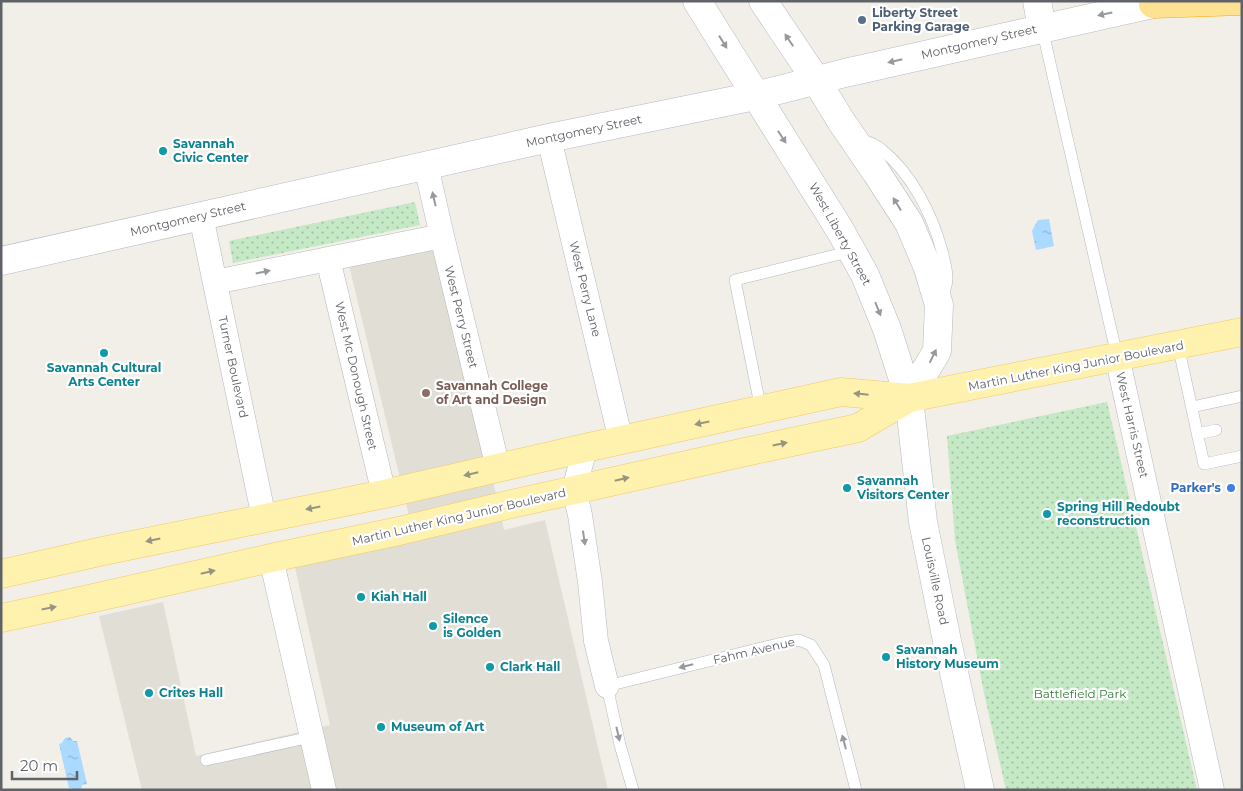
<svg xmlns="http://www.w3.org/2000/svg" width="1243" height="791" font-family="Montserrat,sans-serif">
	<defs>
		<pattern id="park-dots" width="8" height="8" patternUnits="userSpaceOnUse" patternTransform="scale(1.25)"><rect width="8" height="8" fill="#c5e8c5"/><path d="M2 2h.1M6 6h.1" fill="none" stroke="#a3c0a4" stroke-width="1.8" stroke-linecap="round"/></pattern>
		<pattern id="water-ripples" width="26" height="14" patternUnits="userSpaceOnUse" patternTransform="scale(1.25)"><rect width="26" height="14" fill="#aadaff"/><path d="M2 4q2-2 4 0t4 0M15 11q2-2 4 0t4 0" fill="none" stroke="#8eb4d2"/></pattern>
	</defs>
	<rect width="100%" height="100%" fill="#f1efe8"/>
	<path fill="#e1ded6" d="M 440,245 L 504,530 L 545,520 L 608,790 L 142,790 L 99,616 L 163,602 L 196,756 L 330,725 L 294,563 L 414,537 L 349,265 Z"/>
	<path fill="url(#park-dots)" d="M 415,202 L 420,225 L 233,263 L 229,241 Z
		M 1107,402 L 1197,790 L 1006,790 L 984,693 L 955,540 L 947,436 Z"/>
	<path fill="url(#water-ripples)" d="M 1049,219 L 1054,246 L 1036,250 L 1032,231 L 1038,220 Z
		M 70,737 L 73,741 L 77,741 L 87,784 L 82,785 L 81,790 L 74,790 L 72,788 L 69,788 L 59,744 L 62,743 L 65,738 Z"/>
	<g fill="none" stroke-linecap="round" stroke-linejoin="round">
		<g stroke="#b5b8bc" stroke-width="12">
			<path id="service" d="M 1042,28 L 1117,356
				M 862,140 C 869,142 877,145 882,150 C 912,174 932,214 942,251 C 944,259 947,269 947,278 C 947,284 945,290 942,296
				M 1178,345 L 1204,464 L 1242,456
				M 1192,407 L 1242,396
				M 761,410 L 735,280 L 852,251
				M 1197,434 L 1216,430
				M 206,760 L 311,737
				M 633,790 L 620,745 L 607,686 L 778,644 L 799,640 L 811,645 L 824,665 L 856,790"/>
		</g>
		<g stroke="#b5b8bc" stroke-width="25">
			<path id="minor" d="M 549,138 L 621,441
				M 426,166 L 442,236 L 498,468
				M 201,216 L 264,518
				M 328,259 L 384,494
				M 215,282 L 442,236
				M 1117,356 L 1212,790
				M 585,448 L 574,490 L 580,515 L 590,582 L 596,641 L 607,686
				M 271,558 L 324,790"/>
		</g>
		<g stroke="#b5b8bc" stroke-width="29">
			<path id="tertiary" d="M 1037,1 L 1042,28"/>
		</g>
		<g stroke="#b6babf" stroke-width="29">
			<path id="secondary" d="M 697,1 L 840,230 L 865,275 L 887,329 L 909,398 L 923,522 L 947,641 L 980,790
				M 763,1 L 816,80 L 841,121 L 876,172 L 909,223 L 928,268 L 939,305 L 937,351 L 909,398
				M 1,261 L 549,138 L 755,96 L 845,73 L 1166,1"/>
		</g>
		<g stroke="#f2c960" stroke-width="29">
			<path id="primary" d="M 1,574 L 103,551 L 384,494 L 585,448 L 841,392 L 909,398 L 1242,332
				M 1,618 L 67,604 L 271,558 L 399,531 L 507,505 L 745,452 L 858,428 L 909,398"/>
		</g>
		<g stroke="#f9ab00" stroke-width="29">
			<path id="motorway" d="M 1153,4 L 1242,1"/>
		</g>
		<use href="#service" stroke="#fff" stroke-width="11"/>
		<use href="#minor" stroke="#fff" stroke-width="24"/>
		<use href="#tertiary" stroke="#fff" stroke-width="28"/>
		<use href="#secondary" stroke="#fff" stroke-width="28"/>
		<use href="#primary" stroke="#fff2af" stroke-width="28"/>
		<use href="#motorway" stroke="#fde293" stroke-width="28"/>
	</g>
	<defs><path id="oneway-solid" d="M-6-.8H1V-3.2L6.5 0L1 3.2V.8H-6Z" transform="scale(1.25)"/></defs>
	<g fill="#979a9d">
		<use href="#oneway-solid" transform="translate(1105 14) rotate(168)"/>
		<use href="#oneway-solid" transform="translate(789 40) rotate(-124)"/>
		<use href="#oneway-solid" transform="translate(723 42) rotate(58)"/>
		<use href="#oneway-solid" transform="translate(895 61) rotate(167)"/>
		<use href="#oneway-solid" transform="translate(782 137) rotate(57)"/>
		<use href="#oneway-solid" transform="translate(434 199) rotate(-103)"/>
		<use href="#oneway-solid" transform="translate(897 204) rotate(-122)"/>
		<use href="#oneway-solid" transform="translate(263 272) rotate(-12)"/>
		<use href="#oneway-solid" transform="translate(878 309) rotate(68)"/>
		<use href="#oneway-solid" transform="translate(933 356) rotate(-64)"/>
		<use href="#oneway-solid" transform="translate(584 538) rotate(82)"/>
		<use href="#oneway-solid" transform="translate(686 666) rotate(166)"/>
		<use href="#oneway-solid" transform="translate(618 734) rotate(77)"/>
		<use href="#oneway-solid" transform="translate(844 742) rotate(-105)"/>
	</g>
	<g fill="#979581">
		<use href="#oneway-solid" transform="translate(861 394) rotate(-174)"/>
		<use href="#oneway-solid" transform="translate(702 423) rotate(168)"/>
		<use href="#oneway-solid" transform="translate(780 444) rotate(-12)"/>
		<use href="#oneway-solid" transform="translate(471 474) rotate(167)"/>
		<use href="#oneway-solid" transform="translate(622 479) rotate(-13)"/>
		<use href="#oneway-solid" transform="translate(313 508) rotate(169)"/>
		<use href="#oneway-solid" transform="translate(153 540) rotate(168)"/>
		<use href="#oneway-solid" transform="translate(208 572) rotate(-13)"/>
		<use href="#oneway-solid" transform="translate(49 608) rotate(-11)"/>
	</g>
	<circle fill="#5c6f8a" stroke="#fff" stroke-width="2" cx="862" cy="20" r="5"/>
	<g fill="#0f9aa8" stroke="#fff" stroke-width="2">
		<circle cx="163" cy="151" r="5"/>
		<circle cx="104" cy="353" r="5"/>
		<circle cx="847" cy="488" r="5"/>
		<circle cx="1047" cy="514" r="5"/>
		<circle cx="361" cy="597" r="5"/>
		<circle cx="433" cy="626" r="5"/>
		<circle cx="886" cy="657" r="5"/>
		<circle cx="490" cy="667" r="5"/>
		<circle cx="149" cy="693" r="5"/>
		<circle cx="381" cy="727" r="5"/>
	</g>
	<circle fill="#8d6e63" stroke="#fff" stroke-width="2" cx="426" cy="393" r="5"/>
	<circle fill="#3f7fe0" stroke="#fff" stroke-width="2" cx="1231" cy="488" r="5"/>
	<g text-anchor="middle" stroke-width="4.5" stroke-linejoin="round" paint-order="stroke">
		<g font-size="12" font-weight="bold" fill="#4e5e75" stroke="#fff" text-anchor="start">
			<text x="872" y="17">Liberty Street<tspan x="872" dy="14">Parking Garage</tspan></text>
		</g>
		<g font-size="12" fill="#5f6368" stroke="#fff">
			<text transform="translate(979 42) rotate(-13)" y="4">Montgomery Street</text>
			<text transform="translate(584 131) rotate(-12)" y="4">Montgomery Street</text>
			<text transform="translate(188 219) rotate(-13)" y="4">Montgomery Street</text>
			<text transform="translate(840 234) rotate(61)" y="4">West Liberty Street</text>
			<text transform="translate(585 289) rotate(76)" y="4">West Perry Lane</text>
			<text transform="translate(461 317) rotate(76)" y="4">West Perry Street</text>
			<text transform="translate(1076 366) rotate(-11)" y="4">Martin Luther King Junior Boulevard</text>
			<text transform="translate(233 367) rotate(78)" y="4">Turner Boulevard</text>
			<text transform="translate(356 376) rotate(77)" y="4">West Mc Donough Street</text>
			<text transform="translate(1132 425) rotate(77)" y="4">West Harris Street</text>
			<text transform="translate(459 517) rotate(-13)" y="4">Martin Luther King Junior Boulevard</text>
			<text transform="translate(935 581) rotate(78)" y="4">Louisville Road</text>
			<text transform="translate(754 651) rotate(-13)" y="4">Fahm Avenue</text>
		</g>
		<g font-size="12" font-weight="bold" fill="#0d838f" stroke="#fff" text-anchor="start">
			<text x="173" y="148">Savannah<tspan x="173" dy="14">Civic Center</tspan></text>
			<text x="104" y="372" text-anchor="middle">Savannah Cultural<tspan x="104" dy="14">Arts Center</tspan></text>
			<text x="857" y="485">Savannah<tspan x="857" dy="14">Visitors Center</tspan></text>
			<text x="1057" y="511">Spring Hill Redoubt<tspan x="1057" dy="14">reconstruction</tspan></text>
			<text x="371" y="601">Kiah Hall</text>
			<text x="443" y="623">Silence<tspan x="443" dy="14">is Golden</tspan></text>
			<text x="896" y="654">Savannah<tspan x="896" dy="14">History Museum</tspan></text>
			<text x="500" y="671">Clark Hall</text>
			<text x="159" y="697">Crites Hall</text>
			<text x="391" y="731">Museum of Art</text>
		</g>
		<g font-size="12" font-weight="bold" fill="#785e54" stroke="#fff" text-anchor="start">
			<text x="436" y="390">Savannah College<tspan x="436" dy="14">of Art and Design</tspan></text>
		</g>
		<g font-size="12" font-weight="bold" fill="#366cbe" stroke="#fff" text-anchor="end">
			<text x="1221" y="492">Parker's</text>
		</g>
		<g font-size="12" fill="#348238" stroke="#fff">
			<text x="1080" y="698">Battlefield Park</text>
		</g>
	</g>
	<rect width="1243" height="791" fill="none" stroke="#5f6368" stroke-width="5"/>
	<path d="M12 771v8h65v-8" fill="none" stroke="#5f6368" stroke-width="2.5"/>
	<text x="20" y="771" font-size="15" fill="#5f6368" stroke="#ffffff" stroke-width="4" paint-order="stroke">20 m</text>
</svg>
